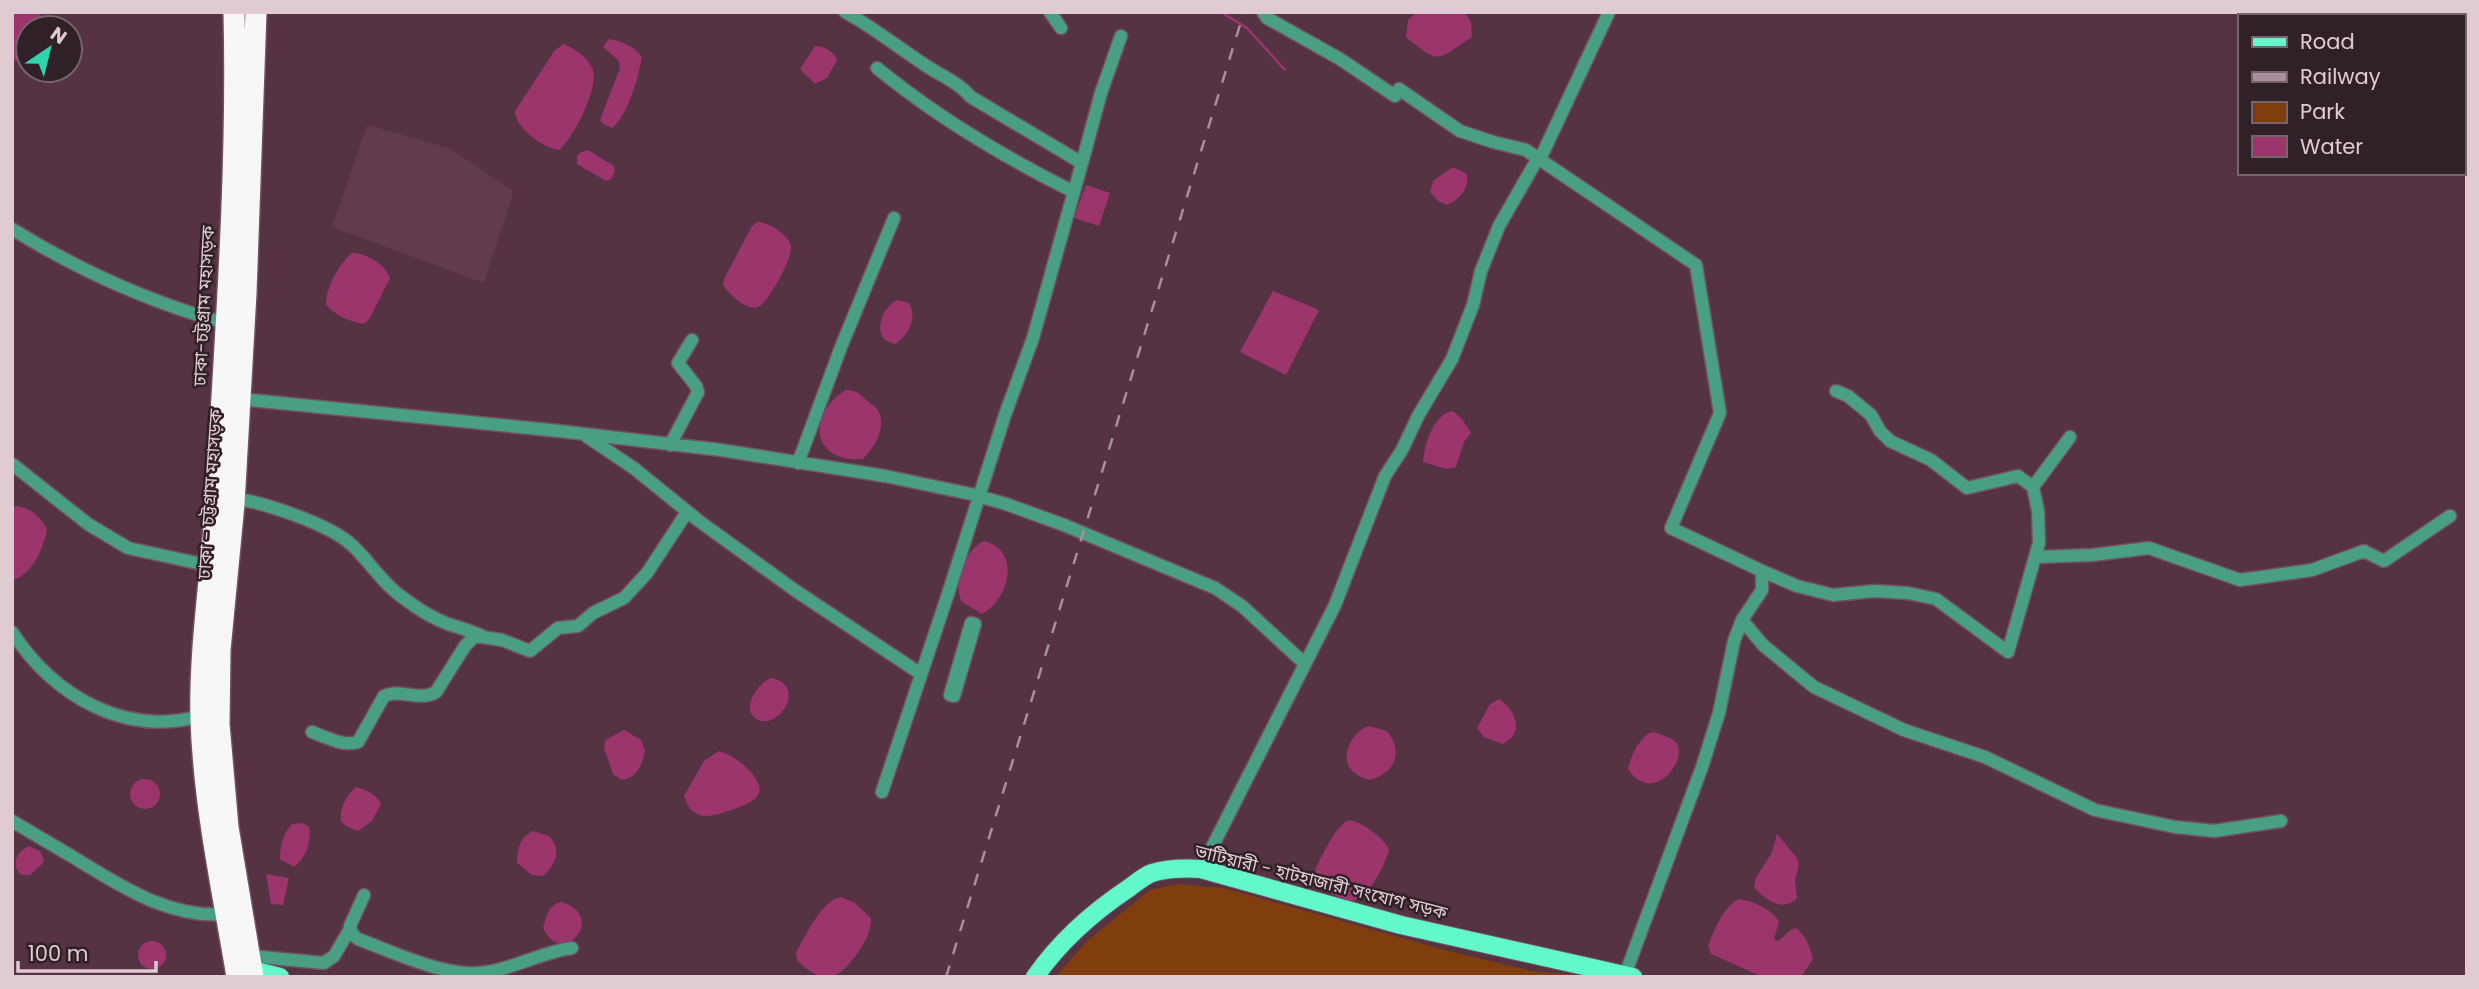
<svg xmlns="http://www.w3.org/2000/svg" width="2479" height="989" font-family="Poppins,'Noto Sans Bengali',sans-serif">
	<rect width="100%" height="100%" fill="#553343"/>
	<path fill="#633b4e" d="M 367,125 L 449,148 L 514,191 L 484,283 L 332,227 Z"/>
	<path fill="#803e0e" d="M 1179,884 L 1224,888 L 1449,951 L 1532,971 L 1596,977 L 1055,977 L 1088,940 L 1150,890 Z"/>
	<path fill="#9b356c" d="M 12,12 L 38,12 L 41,17 L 39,28 L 28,28 L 28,53 L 20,61 L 12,60 Z
		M 1417,12 L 1466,14 L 1471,22 L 1472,37 C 1437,59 1442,67 1406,37 L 1408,20 Z
		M 609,39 C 621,40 636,48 642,57 C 639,76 627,117 612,128 L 603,124 L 600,120 L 620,68 L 619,61 L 603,47 Z
		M 564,44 C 575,49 589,58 593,70 C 599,88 573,139 559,150 C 543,148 515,128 515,111 L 555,50 Z
		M 815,46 C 824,45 834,52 837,60 L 827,78 L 815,84 L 800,69 Z
		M 588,150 L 614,166 L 615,171 L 611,179 L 606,181 L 577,164 L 577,156 L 581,152 Z
		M 1453,167 L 1467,174 C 1469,189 1460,199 1447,205 L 1438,201 L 1430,192 L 1433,181 Z
		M 1086,185 L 1110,193 L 1099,226 L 1074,218 Z
		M 757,222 C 767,222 789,234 791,246 C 793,257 769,302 758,307 C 746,311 729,294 723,285 L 724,279 L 752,226 Z
		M 352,253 C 366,253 385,264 390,278 L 370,318 L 364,324 C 349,322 336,315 326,305 C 326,287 339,264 352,253 Z
		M 1273,291 L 1319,310 L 1286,375 L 1240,352 Z
		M 897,300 L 909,303 C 918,319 908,335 895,344 C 869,339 882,306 897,300 Z
		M 846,390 C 855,390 859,393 865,399 C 871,404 878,407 880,415 C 885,431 873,449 863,459 C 810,463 807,413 846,390 Z
		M 1453,411 L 1462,419 L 1471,433 L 1464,442 L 1456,467 L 1446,469 L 1423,462 C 1424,445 1434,413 1453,411 Z
		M 17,506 C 30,508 42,517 47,530 C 44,548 31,576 12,580 L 12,508 Z
		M 984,541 C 1023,551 1008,601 982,614 L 962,602 C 952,584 965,550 984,541 Z
		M 772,678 C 810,687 774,736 754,717 C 742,706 759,681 772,678 Z
		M 1499,699 C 1516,710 1525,733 1503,744 L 1484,737 L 1477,728 L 1490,704 Z
		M 1369,726 L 1387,731 C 1404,752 1395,773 1370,780 C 1362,778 1355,775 1350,768 C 1340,754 1354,730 1369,726 Z
		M 624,730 L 641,740 L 645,751 C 642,765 638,777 622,780 L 613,774 L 604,748 L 605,741 L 609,738 Z
		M 1654,732 C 1661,735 1675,738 1678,746 C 1685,762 1653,806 1628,769 C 1631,755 1638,741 1649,733 Z
		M 719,751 C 730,754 738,760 747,768 C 774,795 753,803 728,811 C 708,818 692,821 684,796 L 704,761 Z
		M130 794a15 15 0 1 1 30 0a15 15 0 1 1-30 0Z
		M 356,787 C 367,790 376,794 381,804 L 372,821 L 358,831 L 348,827 L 341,822 C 339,810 346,795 356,787 Z
		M 1348,820 C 1362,822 1382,836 1389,849 C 1387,862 1366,903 1350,901 C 1344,901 1335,895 1329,892 C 1321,888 1316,886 1313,877 C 1318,862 1334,828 1348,820 Z
		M 303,823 L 309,827 C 312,842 306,858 294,867 L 280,859 C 280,846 283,834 292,824 Z
		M 533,831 L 549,836 C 562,850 556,864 543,876 L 532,875 L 517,863 C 517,849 520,837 533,831 Z
		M 1777,834 L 1797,858 L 1799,865 L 1795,880 L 1797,898 C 1783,913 1765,900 1754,887 L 1756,878 L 1772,852 Z
		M 29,846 L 40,851 L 44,859 L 42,864 L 30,875 L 21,875 C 10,865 17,851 29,846 Z
		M 266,874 L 289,878 L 283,905 L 271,904 Z
		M 841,897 L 855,903 L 871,918 C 871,933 865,942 857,954 C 837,982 822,985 797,960 L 796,953 C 805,936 822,900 841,897 Z
		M 1739,899 C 1753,901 1772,909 1779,922 L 1774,939 L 1776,941 C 1785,939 1786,930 1796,928 C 1805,934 1811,949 1813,959 L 1801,977 L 1763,977 L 1711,954 L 1708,946 C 1714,930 1724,906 1739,899 Z
		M 562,902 C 608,917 562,969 543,928 C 547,916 548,904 562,902 Z
		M138 955a14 14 0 1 1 28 0a14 14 0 1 1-28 0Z"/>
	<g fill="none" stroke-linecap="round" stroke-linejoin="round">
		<path stroke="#9b356c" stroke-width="2.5" d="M 1221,12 L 1247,28 L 1285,70"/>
		<g stroke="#715160" stroke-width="15">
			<path id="minor" d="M 845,12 C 873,27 896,46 922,63 C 939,75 957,81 971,97 L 1082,163 L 1033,338 L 1005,415 L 948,594 L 882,792
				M 1050,12 L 1061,28
				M 1263,12 L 1267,18 L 1340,59 L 1395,96 L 1399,89 L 1460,131 L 1493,142 L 1526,150 L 1696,265 L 1720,413 L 1671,528 L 1762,571
				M 877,68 C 938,118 1004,157 1074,192
				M 1082,163 L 1101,93 L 1121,36
				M 12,229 C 77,269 152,303 225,323
				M 1836,391 L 1848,396 L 1871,415 L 1880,431 L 1890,441 L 1931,460 L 1967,488 L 2018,476 L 2033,487
				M 240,399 L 559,431 L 721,450 L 885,476 L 971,494 L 1006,504 L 1064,525 L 1215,588 L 1242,606 L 1304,663
				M 586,436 L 635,469 L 699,521 L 796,591 L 921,674
				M 670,445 L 698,392 L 696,386 L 678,363 L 692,340
				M 798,463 L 841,347 L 894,218
				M 12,464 L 88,524 L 128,548 L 211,566
				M 233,498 C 265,503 330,524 353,546 C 370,562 382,583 402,597 C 415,607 432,618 448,624 C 461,628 472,631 484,637
				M 2036,557 L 2092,555 L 2149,548 L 2240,580 L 2312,570 L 2364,551 L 2384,561 L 2450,516
				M 1742,620 L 1763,645 L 1814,687 L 1904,730 L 1985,757 L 2095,810 L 2175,827 L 2214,831 L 2281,821
				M 971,623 L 975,624 L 954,696 L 950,695 Z
				M 12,632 C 54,696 124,737 201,716
				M 312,732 C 326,737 344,747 358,742 L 384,696 C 401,688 419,702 436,692 L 465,646 L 475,636 L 502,640 L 530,651 L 558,628 L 578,626 L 593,613 L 624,598 L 647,573 L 687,512
				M 12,821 C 32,833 53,845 73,857 C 121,886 169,919 227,914
				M 1201,869 L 1335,605 L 1385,476 L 1402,450 L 1418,416 L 1452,359 L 1473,305 L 1481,271 L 1499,226 L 1538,158 L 1542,155 L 1609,12
				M 364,895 L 350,926 L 352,934 L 358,939 C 396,953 448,979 488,972 C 517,967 543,952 572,948
				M 250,956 L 324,963 L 334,956 L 350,929
				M 1625,975 L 1702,767 L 1719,713 L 1734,641 L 1742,620 L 1762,590 L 1762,571 L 1797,586 L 1833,595 L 1874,591 L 1908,593 L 1936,599 L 2008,652 L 2039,543 L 2038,511 L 2033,487 L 2070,437"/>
		</g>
		<g stroke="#715160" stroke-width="20">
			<path id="major" d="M 252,970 L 280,977
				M 1035,977 C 1060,941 1093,912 1129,888 C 1136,883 1144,876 1152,873 C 1168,868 1184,868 1201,869 L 1401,925 L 1633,977"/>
		</g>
		<g stroke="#715160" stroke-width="24">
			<path id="highway" d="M 234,12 C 238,175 225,337 216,499 C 212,572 199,646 201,720 C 204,807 223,892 237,977
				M 253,977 L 228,827 L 219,724 L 220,650 L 234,504 L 246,293 L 256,12"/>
		</g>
		<use href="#minor" stroke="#489f84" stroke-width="12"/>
		<use href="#major" stroke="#63f7cc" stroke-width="18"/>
		<use href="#highway" stroke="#f7f7f7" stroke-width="21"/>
		<path stroke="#a98f9b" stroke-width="2.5" stroke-dasharray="12 12" stroke-linecap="butt" d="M 946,977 L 1244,12"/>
	</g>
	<g text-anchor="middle" stroke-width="5" stroke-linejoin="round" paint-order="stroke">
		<g font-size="18" fill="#e0cbd4" stroke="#302027">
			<text transform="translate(204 306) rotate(-87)" y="6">ঢাকা-চট্টগ্রাম মহাসড়ক</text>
			<text transform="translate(210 494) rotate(-86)" y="6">ঢাকা - চট্টগ্রাম মহাসড়ক</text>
			<text transform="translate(1321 882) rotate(14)" y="6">ভাটিয়ারী - হাটহাজারী সংযোগ সড়ক</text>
		</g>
	</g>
	<rect width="2479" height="989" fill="none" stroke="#e0cbd4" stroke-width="28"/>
	<rect x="2238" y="14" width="228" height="161" fill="#302027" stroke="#76646c" stroke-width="2"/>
	<rect x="2252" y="37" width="35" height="10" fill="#63f7cc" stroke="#76646c" stroke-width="2"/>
	<text x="2300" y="49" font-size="21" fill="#e0cbd4">Road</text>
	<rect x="2252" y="72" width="35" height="10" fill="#a98f9b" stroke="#76646c" stroke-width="2"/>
	<text x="2300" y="84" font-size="21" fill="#e0cbd4">Railway</text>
	<rect x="2252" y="102" width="35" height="21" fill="#803e0e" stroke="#76646c" stroke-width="2"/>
	<text x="2300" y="119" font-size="21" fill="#e0cbd4">Park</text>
	<rect x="2252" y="136" width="35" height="21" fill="#9b356c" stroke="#76646c" stroke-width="2"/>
	<text x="2300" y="154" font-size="21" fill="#e0cbd4">Water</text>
	<g transform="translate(49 49) rotate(35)"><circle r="33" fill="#302027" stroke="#76646c" stroke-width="2"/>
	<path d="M0-5L12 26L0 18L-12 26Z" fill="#2ed4aa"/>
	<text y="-10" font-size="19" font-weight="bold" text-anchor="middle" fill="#e0cbd4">N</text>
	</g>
	<path d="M18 961v10h138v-10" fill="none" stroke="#e0cbd4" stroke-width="3.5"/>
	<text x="28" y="961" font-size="21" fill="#e0cbd4" stroke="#302027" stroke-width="5" paint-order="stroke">100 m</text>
</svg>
